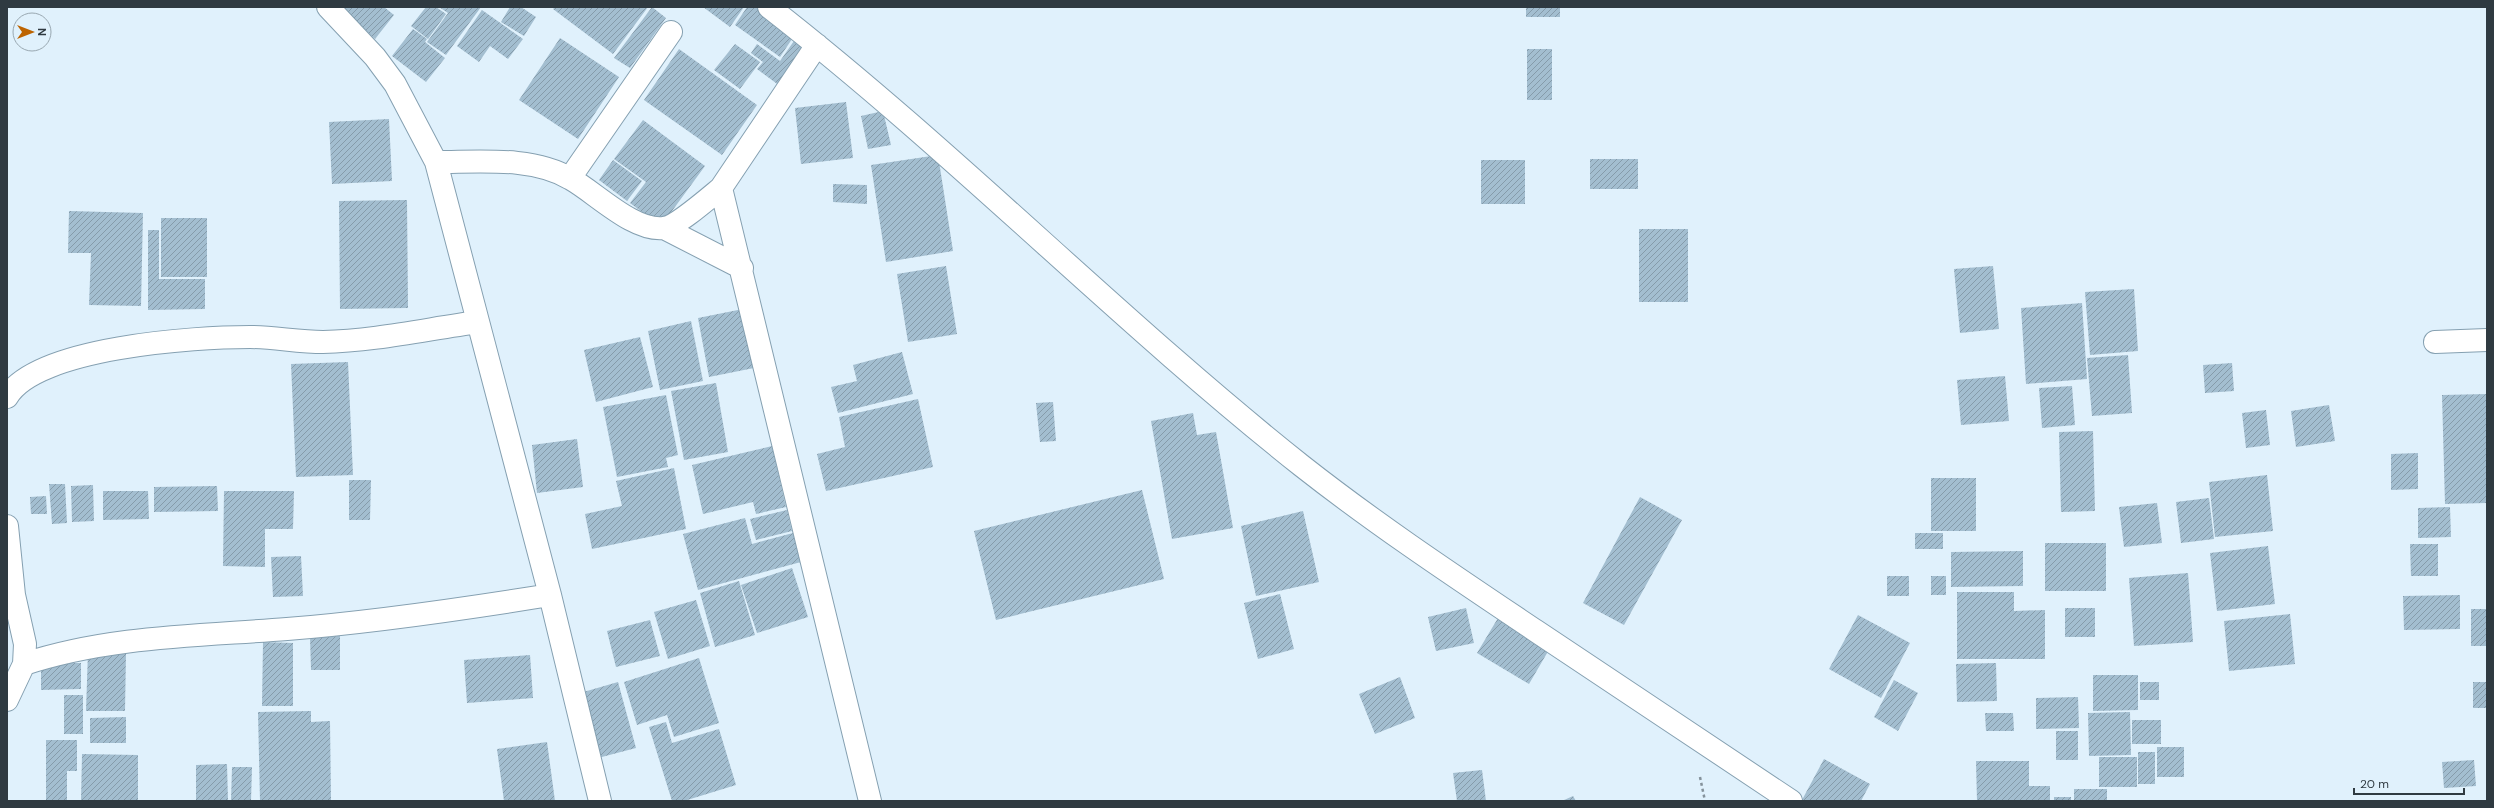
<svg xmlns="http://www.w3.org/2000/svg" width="2494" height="808" font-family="'DM Sans',sans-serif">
	<defs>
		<pattern id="building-hatch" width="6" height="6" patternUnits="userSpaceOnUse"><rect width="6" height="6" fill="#a3bed0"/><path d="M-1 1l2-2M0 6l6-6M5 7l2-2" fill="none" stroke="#859baa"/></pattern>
	</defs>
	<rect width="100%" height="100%" fill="#e0f1fc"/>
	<path fill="url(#building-hatch)" d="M 336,7 L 384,7 L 394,15 L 375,39 Z
		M 426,7 L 436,7 L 446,14 L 428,39 L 411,26 Z
		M 439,7 L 481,7 L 446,55 L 427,42 L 448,13 Z
		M 510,7 L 521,7 L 536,17 L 524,36 L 501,22 Z
		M 555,7 L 648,7 L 613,54 L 553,9 Z
		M 652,7 L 666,18 L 630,68 L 614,58 Z
		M 703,7 L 744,7 L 730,27 Z
		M 747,7 L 765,7 L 798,30 L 780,57 L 735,25 Z
		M 1526,7 L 1560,7 L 1560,17 L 1526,17 Z
		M 482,10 L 523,39 L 508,59 L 490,46 L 479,62 L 457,46 Z
		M 413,29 L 427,39 L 425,42 L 445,58 L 426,82 L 392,56 Z
		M 560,38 L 619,77 L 578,139 L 519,100 Z
		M 796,38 L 812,49 L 784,89 L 757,69 L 763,62 L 751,53 L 757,44 L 780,61 Z
		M 735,44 L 760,62 L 740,89 L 714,70 Z
		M 679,49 L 757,105 L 722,155 L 644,100 Z
		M 1527,49 L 1552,49 L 1552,100 L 1527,100 Z
		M 846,102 L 853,158 L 801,164 L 795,108 Z
		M 883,111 L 891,145 L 868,149 L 861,116 Z
		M 389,119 L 392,181 L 332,184 L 329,122 Z
		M 643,120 L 705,166 L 661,226 L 630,203 L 646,182 L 614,159 Z
		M 938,155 L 953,251 L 886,262 L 871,165 Z
		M 1590,159 L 1638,159 L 1638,189 L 1590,189 Z
		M 613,160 L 642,181 L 627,201 L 599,180 Z
		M 1481,160 L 1525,160 L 1525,204 L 1481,204 Z
		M 833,184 L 867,185 L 867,204 L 833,202 Z
		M 407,200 L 408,308 L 340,309 L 339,201 Z
		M 69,211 L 143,213 L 141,306 L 89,305 L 91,253 L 68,253 Z
		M 161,218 L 207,218 L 207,277 L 161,277 Z
		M 1639,229 L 1688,229 L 1688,302 L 1639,302 Z
		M 148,230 L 159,230 L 159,279 L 205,279 L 205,309 L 148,310 Z
		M 946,266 L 957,334 L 908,342 L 897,274 Z
		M 1993,266 L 1999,329 L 1960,333 L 1954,269 Z
		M 2134,289 L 2138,351 L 2090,355 L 2085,292 Z
		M 2082,303 L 2087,379 L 2026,384 L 2021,308 Z
		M 743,309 L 754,368 L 709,377 L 698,318 Z
		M 691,321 L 703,381 L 660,390 L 648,331 Z
		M 640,337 L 653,387 L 596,402 L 584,350 Z
		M 902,352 L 913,394 L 838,413 L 831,387 L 857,381 L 853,365 Z
		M 2128,355 L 2132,413 L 2092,416 L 2087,358 Z
		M 348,362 L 353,475 L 296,477 L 291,364 Z
		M 2232,363 L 2234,391 L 2205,393 L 2203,365 Z
		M 2005,376 L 2009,421 L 1961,425 L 1957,380 Z
		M 716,383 L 728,452 L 684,460 L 671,391 Z
		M 2072,386 L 2075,425 L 2042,428 L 2039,388 Z
		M 2487,394 L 2487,503 L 2445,504 L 2442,395 Z
		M 666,395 L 678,455 L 666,458 L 668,467 L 617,477 L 603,407 Z
		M 918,399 L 933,467 L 826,491 L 817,454 L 845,447 L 839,417 Z
		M 1053,402 L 1056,441 L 1040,442 L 1036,403 Z
		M 2329,405 L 2335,441 L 2296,447 L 2291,411 Z
		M 2266,410 L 2270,445 L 2246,448 L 2242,413 Z
		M 1193,413 L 1197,435 L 1216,432 L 1233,528 L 1172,539 L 1151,421 Z
		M 2093,431 L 2095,511 L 2061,512 L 2059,432 Z
		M 577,439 L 583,487 L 537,493 L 532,445 Z
		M 772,446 L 786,507 L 756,514 L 753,502 L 703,514 L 692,465 Z
		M 2418,453 L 2418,489 L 2391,490 L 2391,454 Z
		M 674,468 L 686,529 L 592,549 L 585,514 L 622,506 L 616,481 Z
		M 2267,475 L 2273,531 L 2215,537 L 2209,482 Z
		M 1931,478 L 1976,478 L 1976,531 L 1931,531 Z
		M 349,480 L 371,480 L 370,520 L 349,520 Z
		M 49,484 L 65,484 L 67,523 L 52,524 Z
		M 93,485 L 94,521 L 72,522 L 71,486 Z
		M 217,486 L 218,511 L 154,512 L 154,487 Z
		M 1142,490 L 1164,579 L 996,620 L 974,531 Z
		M 103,491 L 148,491 L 149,519 L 103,520 Z
		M 224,491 L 294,491 L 293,529 L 265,529 L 265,567 L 223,566 Z
		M 46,496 L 47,514 L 31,514 L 30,497 Z
		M 1640,497 L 1682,520 L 1624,625 L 1583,603 Z
		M 2209,498 L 2214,539 L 2181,543 L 2176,502 Z
		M 2157,503 L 2162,543 L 2124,547 L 2119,507 Z
		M 2450,507 L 2451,537 L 2418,538 L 2418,508 Z
		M 787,510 L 792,531 L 756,540 L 750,519 Z
		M 1303,511 L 1319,582 L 1256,596 L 1241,526 Z
		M 745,518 L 752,544 L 793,533 L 801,562 L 698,590 L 683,534 Z
		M 1915,533 L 1943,533 L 1943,549 L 1915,549 Z
		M 2045,543 L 2106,543 L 2106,591 L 2045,591 Z
		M 2410,544 L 2438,544 L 2438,576 L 2411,576 Z
		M 2268,546 L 2275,604 L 2217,611 L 2210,553 Z
		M 2023,551 L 2023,586 L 1951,587 L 1951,552 Z
		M 301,556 L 303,596 L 273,597 L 271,557 Z
		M 792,568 L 808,617 L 757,633 L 741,585 Z
		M 2188,573 L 2193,642 L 2134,646 L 2129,578 Z
		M 1887,576 L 1909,576 L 1909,596 L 1887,596 Z
		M 1931,576 L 1946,576 L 1946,595 L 1931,595 Z
		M 739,581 L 755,635 L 715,647 L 700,593 Z
		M 1957,592 L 2014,592 L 2014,611 L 2045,610 L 2045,659 L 1957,659 Z
		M 1280,594 L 1294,649 L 1258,659 L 1244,603 Z
		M 2460,595 L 2460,629 L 2404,630 L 2403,596 Z
		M 696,600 L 710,646 L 668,659 L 654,612 Z
		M 1466,608 L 1474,643 L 1436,651 L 1428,617 Z
		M 2065,608 L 2095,608 L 2095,637 L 2065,637 Z
		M 2471,609 L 2487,609 L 2487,646 L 2471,646 Z
		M 2290,614 L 2295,664 L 2229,671 L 2224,621 Z
		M 1858,615 L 1910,643 L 1881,698 L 1829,669 Z
		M 1498,618 L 1550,648 L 1529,684 L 1477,653 Z
		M 650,620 L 660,656 L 616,667 L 607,631 Z
		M 340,636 L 340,670 L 311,670 L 310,637 Z
		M 263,642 L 293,643 L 293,706 L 262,706 Z
		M 88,651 L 126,653 L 125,711 L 86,711 Z
		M 530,655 L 533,698 L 467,703 L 464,660 Z
		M 699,658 L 719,723 L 674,737 L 667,715 L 637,725 L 624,682 Z
		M 41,663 L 81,663 L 81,689 L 41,690 Z
		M 1996,663 L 1997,701 L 1957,702 L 1956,664 Z
		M 2093,675 L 2138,675 L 2138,710 L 2093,711 Z
		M 1400,677 L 1415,718 L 1375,734 L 1359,694 Z
		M 1894,680 L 1918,693 L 1898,731 L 1874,717 Z
		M 618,682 L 636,748 L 598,758 L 580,693 Z
		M 2140,682 L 2159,682 L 2159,700 L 2140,700 Z
		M 2473,682 L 2487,682 L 2487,708 L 2473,708 Z
		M 64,695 L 83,695 L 83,734 L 64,734 Z
		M 2078,697 L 2079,728 L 2036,729 L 2036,698 Z
		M 311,711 L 311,722 L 330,721 L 331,801 L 260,801 L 258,712 Z
		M 2130,712 L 2131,755 L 2089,756 L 2088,713 Z
		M 1985,713 L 2013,713 L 2014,731 L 1986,731 Z
		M 126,717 L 126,743 L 90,743 L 90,718 Z
		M 2132,720 L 2161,720 L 2161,744 L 2132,744 Z
		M 666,722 L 672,743 L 719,729 L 736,785 L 684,801 L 672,801 L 649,727 Z
		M 2056,731 L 2078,731 L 2078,760 L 2056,760 Z
		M 46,740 L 77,740 L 77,771 L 67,771 L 67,801 L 46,801 Z
		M 547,742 L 555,801 L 504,801 L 497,749 Z
		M 2157,747 L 2184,747 L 2184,777 L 2157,777 Z
		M 2138,752 L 2155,752 L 2155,784 L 2138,784 Z
		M 82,754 L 138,755 L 138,801 L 81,801 Z
		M 2099,757 L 2137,757 L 2137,787 L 2099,787 Z
		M 1824,759 L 1870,784 L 1861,801 L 1802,800 Z
		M 2474,760 L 2476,786 L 2444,788 L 2442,762 Z
		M 1976,761 L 2029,761 L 2029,786 L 2050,786 L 2050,801 L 1977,801 Z
		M 227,764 L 228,801 L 196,801 L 196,765 Z
		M 232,767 L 252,767 L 251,801 L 231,801 Z
		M 1482,770 L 1486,801 L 1457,801 L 1453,773 Z
		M 2074,789 L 2107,789 L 2107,801 L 2074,801 Z
		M 1573,796 L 1576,801 L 1562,801 Z
		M 2054,797 L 2071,797 L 2071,801 L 2054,801 Z"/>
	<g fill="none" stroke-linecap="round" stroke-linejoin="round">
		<g stroke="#85a0b1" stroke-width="24">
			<path id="minor" d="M 328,7 L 375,57 L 395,84 L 436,162 L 550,595 L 600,801
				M 769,7 C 954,151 1118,320 1302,466 C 1377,525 1457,578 1536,631 C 1621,688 1706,744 1791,801
				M 817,45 L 721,188 L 870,801
				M 436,162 C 479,162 533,156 571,179 C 596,193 634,232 664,228 C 677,226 710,197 721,188
				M 570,178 L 671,32
				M 664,228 L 742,268
				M 2435,342 L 2487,340
				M 7,397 C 36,347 196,337 250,337 C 274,337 298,342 323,342 C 374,341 427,329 478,322
				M 7,526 L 14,595 L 25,644 L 24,664
				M 7,700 L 24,664 C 109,636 198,636 287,629 C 375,622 463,609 550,595"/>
		</g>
		<path stroke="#85929b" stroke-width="2.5" stroke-dasharray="3 3" stroke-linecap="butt" d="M 1700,777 L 1705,801"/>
		<use href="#minor" stroke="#fff" stroke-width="22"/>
	</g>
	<rect width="2494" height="808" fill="none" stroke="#2f3a41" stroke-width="16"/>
	<g transform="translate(32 32) rotate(90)"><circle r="19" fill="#e0f1fc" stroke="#99a8b1"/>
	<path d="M0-3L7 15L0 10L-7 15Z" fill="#bd6401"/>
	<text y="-6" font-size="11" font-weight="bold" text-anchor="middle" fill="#2f3a41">N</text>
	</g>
	<path d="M2354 788v6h110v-6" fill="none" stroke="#2f3a41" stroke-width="2"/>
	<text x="2360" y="788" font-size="12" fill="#2f3a41" stroke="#e0f1fc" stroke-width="3" paint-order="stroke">20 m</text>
</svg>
